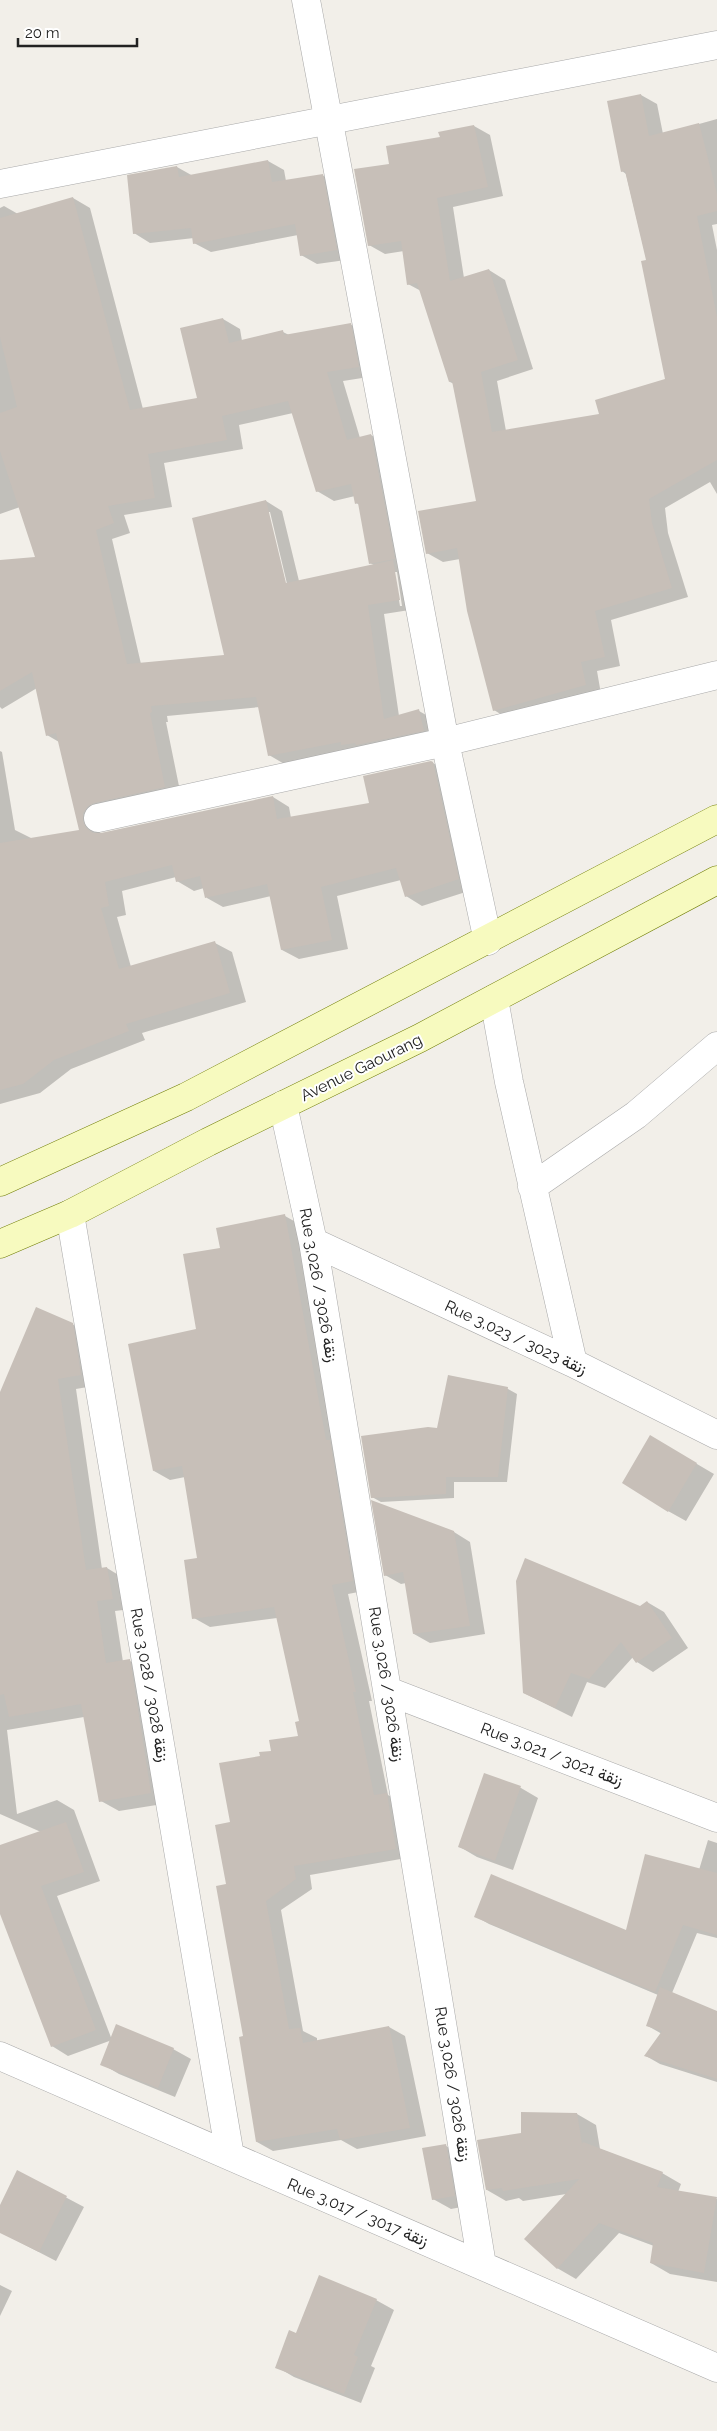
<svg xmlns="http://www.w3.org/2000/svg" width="717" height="2431" font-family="Raleway,Vazirmatn,sans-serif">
	<rect width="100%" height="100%" fill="#f2efe9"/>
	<path fill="#0003" fill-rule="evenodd" d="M 641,95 L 657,104 L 663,134 L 717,119 L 717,224 L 712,225 L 717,250 L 717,494 L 710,482 L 665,508 L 668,533 L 688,597 L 611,620 L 620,666 L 597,671 L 601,694 L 510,720 L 494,710 L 460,559 L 443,562 L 427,553 L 477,502 L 454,384 L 450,382 L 421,291 L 408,284 L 404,251 L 385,254 L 369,245 L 390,165 L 441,138 L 440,133 L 474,126 L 490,135 L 503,196 L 453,207 L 464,278 L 489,270 L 505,280 L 533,369 L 497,381 L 506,431 L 600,415 L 667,380 L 647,261 L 626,174 L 622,171 Z
		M 268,161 L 284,170 L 286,181 L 322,175 L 339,185 L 353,259 L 317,264 L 301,255 L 298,235 L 211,252 L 194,243 L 194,238 L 150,243 L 134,233 L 177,167 L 193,176 Z
		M 73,198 L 90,208 L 143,409 L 198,399 L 223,319 L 240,329 L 242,341 L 283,332 L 289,335 L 350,324 L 367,334 L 375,376 L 343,381 L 360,438 L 371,435 L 388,445 L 416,609 L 384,614 L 399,716 L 419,711 L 435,720 L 440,740 L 286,765 L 269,755 L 260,707 L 167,716 L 168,722 L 166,722 L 181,796 L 99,831 L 101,835 L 273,797 L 289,807 L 291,818 L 371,804 L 433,763 L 450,773 L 475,889 L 422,906 L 406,896 L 401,880 L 337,896 L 348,949 L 299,959 L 282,950 L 271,896 L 223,907 L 207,898 L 204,888 L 194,891 L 177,881 L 176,877 L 122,891 L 126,915 L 117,917 L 131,967 L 215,943 L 232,952 L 246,1002 L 142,1033 L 145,1040 L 71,1069 L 40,1093 L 0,1104 L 0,751 L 2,752 L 15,830 L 33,839 L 80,831 L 59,742 L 47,735 L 37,688 L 2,709 L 0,707 L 0,634 L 47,589 L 20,507 L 0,514 L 0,208 L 4,206 L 18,214 ZM 293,413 L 317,491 L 334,501 L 355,496 L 356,503 L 360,505 L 370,563 L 374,565 L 299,581 L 282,511 L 266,501 L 226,656 L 141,664 L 112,539 L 130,533 L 124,515 L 172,507 L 164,463 L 243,449 L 239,425 ZM 268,512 L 270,512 L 288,588 L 286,589 ZM 394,572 L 397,572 L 402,606 L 400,606 Z
		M 285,1216 L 301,1225 L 369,1590 L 348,1594 L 372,1701 L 369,1701 L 388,1795 L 403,1804 L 412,1857 L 310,1875 L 312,1889 L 281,1910 L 303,2031 L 317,2038 L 317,2042 L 389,2027 L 405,2036 L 426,2136 L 357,2149 L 341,2140 L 273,2151 L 257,2142 L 227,1885 L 231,1823 L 261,1757 L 299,1738 L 301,1722 L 277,1618 L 210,1627 L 194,1618 L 198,1559 L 185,1477 L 170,1480 L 154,1471 L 221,1249 Z
		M 72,1324 L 91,1335 L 99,1385 L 76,1389 L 102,1569 L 107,1568 L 125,1579 L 131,1609 L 115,1611 L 123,1662 L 130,1661 L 148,1671 L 169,1803 L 119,1811 L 101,1801 L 84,1717 L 7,1730 L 17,1814 L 57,1800 L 74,1810 L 100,1881 L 57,1896 L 112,2040 L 68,2056 L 52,2046 L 0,1903 L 0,1847 L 41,1832 L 0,1814 L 0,1395 Z
		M 449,1376 L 508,1389 L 517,1394 L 507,1482 L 454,1482 L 454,1498 L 381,1502 L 372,1497 L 438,1430 Z
		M 668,1447 L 714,1474 L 686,1521 L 668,1511 Z
		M 454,1532 L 470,1542 L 485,1634 L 430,1643 L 414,1634 L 406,1583 L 401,1584 L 385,1575 Z
		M 647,1602 L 664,1612 L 688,1648 L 653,1672 L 637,1662 L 633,1657 L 605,1688 L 587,1682 L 572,1717 L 524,1693 Z
		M 485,1775 L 521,1788 L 538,1798 L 513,1870 L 477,1857 L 460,1847 Z
		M 708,1840 L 717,1843 L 717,1938 L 697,1933 L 672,1993 L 717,2012 L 717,2082 L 660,2064 L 646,2056 L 662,2034 L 648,2026 L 658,1995 L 489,1924 L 475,1916 L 627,1932 L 699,1870 Z
		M 173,2049 L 191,2059 L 175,2097 L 119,2074 L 102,2064 Z
		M 577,2114 L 596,2125 L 600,2149 L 662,2173 L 681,2184 L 678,2192 L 717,2199 L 717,2282 L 670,2274 L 651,2263 L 654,2246 L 619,2233 L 576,2279 L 557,2268 L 566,2194 L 523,2201 L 519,2198 L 506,2201 L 487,2190 L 522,2134 Z
		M 446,2146 L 463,2156 L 472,2205 L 451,2209 L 433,2199 Z
		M 18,2172 L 84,2207 L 56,2261 L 0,2232 L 0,2207 Z
		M 0,2285 L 12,2291 L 0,2316 Z
		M 376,2300 L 394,2310 L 371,2366 L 375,2368 L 361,2403 L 294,2377 L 277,2367 L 296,2334 Z"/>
	<path fill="#c7bfb8" d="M 641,94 L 649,136 L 699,123 L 717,194 L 717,211 L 697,216 L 717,317 L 717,460 L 649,499 L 652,523 L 672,588 L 595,611 L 605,657 L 581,662 L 586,685 L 493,711 L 467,611 L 457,548 L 426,554 L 418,511 L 476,501 L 452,381 L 449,382 L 417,283 L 407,285 L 401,241 L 368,246 L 354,169 L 389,164 L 386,146 L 440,137 L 438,132 L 474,125 L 488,187 L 437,198 L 450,281 L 489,269 L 518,360 L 481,372 L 492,432 L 599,414 L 595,400 L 665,379 L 641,261 L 646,260 L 625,171 L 621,172 L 607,101 Z
		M 268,160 L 272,182 L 323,174 L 337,250 L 300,256 L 295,224 L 193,244 L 191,228 L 133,234 L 127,175 L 177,166 L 179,177 Z
		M 73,197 L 130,410 L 197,398 L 180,328 L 223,318 L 229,343 L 283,330 L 284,335 L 351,323 L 359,367 L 327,372 L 347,440 L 371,434 L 395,559 L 369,564 L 358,503 L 355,504 L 351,484 L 316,492 L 288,401 L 222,416 L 227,440 L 148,454 L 155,498 L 108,506 L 114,523 L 96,530 L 127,664 L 224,655 L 192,518 L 266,500 L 286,583 L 393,560 L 400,600 L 368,605 L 384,719 L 419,709 L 424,731 L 356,745 L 355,743 L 341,745 L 341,742 L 268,756 L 256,697 L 151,706 L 152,712 L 150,713 L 165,787 L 94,803 L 88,806 L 83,813 L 83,821 L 86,828 L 93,833 L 101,833 L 273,796 L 277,819 L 369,803 L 363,776 L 431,761 L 433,762 L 459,879 L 405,897 L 396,868 L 321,887 L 332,940 L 281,950 L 267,884 L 205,898 L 200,876 L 176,882 L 172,865 L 105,882 L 109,906 L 101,908 L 119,969 L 215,941 L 230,993 L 126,1024 L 129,1031 L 54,1060 L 23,1084 L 0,1090 L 0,843 L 79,830 L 56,733 L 46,736 L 32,672 L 0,691 L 0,560 L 35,557 L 0,451 L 0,413 L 17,407 L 0,337 L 0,218 Z
		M 285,1214 L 326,1440 L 330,1440 L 353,1581 L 332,1585 L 356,1692 L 353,1692 L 374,1795 L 387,1793 L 396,1849 L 294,1866 L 296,1879 L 266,1901 L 289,2029 L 300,2028 L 303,2043 L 389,2026 L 410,2128 L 340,2140 L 337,2129 L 256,2142 L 239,2037 L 243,2036 L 216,1886 L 226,1884 L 215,1825 L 230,1822 L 219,1763 L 260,1756 L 259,1752 L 271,1751 L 269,1740 L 298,1736 L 295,1722 L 299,1721 L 274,1607 L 192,1619 L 184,1560 L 197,1558 L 182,1466 L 153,1471 L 128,1344 L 196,1329 L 183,1254 L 220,1248 L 216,1228 Z
		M 36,1307 L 73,1323 L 81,1375 L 58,1379 L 86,1570 L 107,1567 L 113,1599 L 97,1601 L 106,1663 L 130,1659 L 151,1793 L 99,1802 L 81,1704 L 9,1717 L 4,1694 L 0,1695 L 0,1392 Z
		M 448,1375 L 508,1387 L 498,1477 L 446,1477 L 446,1494 L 371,1498 L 361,1436 L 428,1427 L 437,1428 Z
		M 650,1435 L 697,1463 L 668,1512 L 622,1483 Z
		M 371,1500 L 454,1531 L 470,1626 L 413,1634 L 403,1572 L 384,1576 Z
		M 525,1558 L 640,1606 L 647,1601 L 672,1638 L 636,1663 L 621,1642 L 589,1679 L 571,1673 L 555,1708 L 523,1693 L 516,1581 Z
		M 484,1773 L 521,1786 L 495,1861 L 458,1847 Z
		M 66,1822 L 84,1872 L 41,1886 L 96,2030 L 51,2047 L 0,1914 L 0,1845 Z
		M 645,1854 L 717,1873 L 717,1935 L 683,1925 L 655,1992 L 474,1917 L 491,1874 L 626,1930 Z
		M 660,1987 L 717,2011 L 717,2079 L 644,2056 L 662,2031 L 646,2026 Z
		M 116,2024 L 174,2048 L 158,2088 L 100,2065 Z
		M 521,2112 L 577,2113 L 582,2144 L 583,2142 L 663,2172 L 657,2187 L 717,2197 L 704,2273 L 650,2263 L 653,2243 L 599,2223 L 557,2269 L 524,2239 L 579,2179 L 503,2191 L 502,2188 L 486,2190 L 477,2140 L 521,2133 Z
		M 446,2144 L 455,2196 L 432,2200 L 422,2148 Z
		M 17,2170 L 67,2196 L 39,2252 L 0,2233 L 0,2205 Z
		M 319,2275 L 377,2299 L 354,2355 L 358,2357 L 344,2394 L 275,2368 L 289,2330 L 296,2333 Z"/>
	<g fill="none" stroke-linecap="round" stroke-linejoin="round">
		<g stroke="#a9a9a9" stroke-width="29">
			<path id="street" d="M 306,0 L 445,742 L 488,941
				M 0,184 L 717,45
				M 98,818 L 445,742 L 717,675
				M 494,999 L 509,1082 L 573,1363
				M 283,1105 L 313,1242 L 482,2265
				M 532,1187 L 636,1115 L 717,1046
				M 70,1214 L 230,2156
				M 313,1242 L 573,1363 L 717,1435
				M 388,1691 L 717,1818
				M 0,2056 L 717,2368"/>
		</g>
		<g stroke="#707d05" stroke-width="29">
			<path id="secondary" d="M 0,1182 L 186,1097 L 717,819
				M 0,1244 L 70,1214 L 208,1142 L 420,1038 L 717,880"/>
		</g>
		<use href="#street" stroke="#fff" stroke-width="28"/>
		<use href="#secondary" stroke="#f7fabf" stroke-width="28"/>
	</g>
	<g text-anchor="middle" stroke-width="4" stroke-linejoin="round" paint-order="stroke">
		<g font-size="16" fill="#222" stroke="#fff">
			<text transform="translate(361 1067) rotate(-26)" y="6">Avenue Gaourang</text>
			<text transform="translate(319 1285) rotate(80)" y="6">Rue 3,026 / زنقة 3026</text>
			<text transform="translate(516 1337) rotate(25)" y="6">Rue 3,023 / زنقة 3023</text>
			<text transform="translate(387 1684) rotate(81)" y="6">Rue 3,026 / زنقة 3026</text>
			<text transform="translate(150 1685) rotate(80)" y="6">Rue 3,028 / زنقة 3028</text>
			<text transform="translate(552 1754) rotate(21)" y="6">Rue 3,021 / زنقة 3021</text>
			<text transform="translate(453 2084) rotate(81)" y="6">Rue 3,026 / زنقة 3026</text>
			<text transform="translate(358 2212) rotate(23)" y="6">Rue 3,017 / زنقة 3017</text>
		</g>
	</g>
	<path d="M18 38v8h119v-8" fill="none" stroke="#222222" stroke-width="2.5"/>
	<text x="25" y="38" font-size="15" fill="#222222" stroke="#ffffff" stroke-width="4" paint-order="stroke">20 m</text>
</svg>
